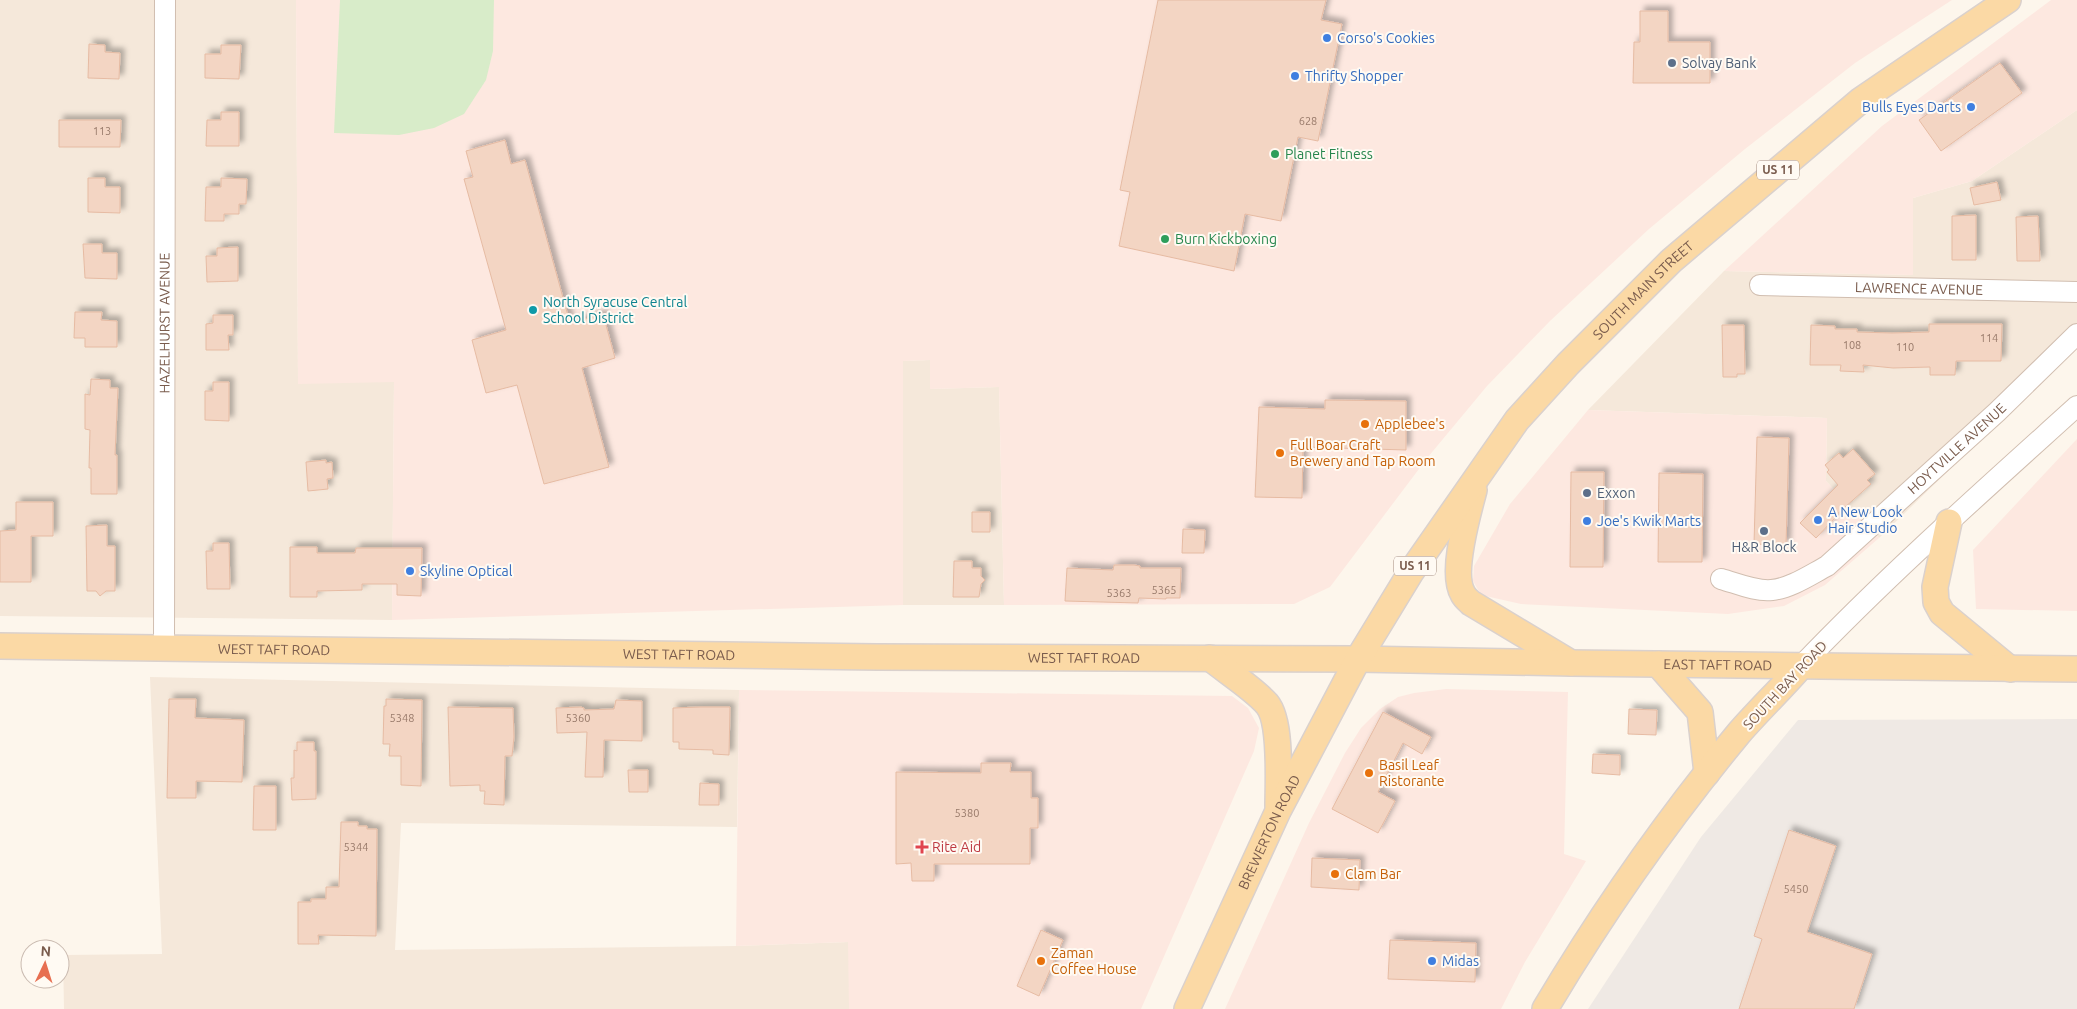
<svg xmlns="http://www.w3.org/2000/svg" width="2077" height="1009" font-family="Ubuntu,sans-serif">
	<defs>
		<filter id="shadow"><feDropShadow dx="4.5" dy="-4.5" stdDeviation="2.5" flood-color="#0004"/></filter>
	</defs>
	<rect width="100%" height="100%" fill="#fdf6ec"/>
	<path fill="#f5e8da" d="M 0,0 L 296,0 L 298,383 L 394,380 L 392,620 L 0,616 Z
		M 2077,110 L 2077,346 L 1879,538 L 1826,481 L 1827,418 L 1588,410 L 1724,271 L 1913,275 L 1913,198 L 1972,181 Z
		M 930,360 L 930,389 L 999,387 L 1004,605 L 903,605 L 902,361 Z
		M 150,677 L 739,690 L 737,827 L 401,823 L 395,950 L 736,946 L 849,942 L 849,1009 L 64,1009 L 63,955 L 162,954 Z"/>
	<path fill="#fde8e0" d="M 296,0 L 1952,0 L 1855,63 L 1745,149 L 1649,229 L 1550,321 L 1487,386 L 1428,457 L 1330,587 L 1294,604 L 1004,605 L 999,387 L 930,389 L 930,360 L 903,361 L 903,605 L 392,620 L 394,382 L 298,384 Z
		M 2051,0 L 2077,0 L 2077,110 L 1972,181 L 1913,198 L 1913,275 L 1724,271 L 1882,126 Z
		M 1588,410 L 1827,418 L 1826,481 L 1879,538 L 1825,585 L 1784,606 L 1728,614 L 1521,604 L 1481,595 L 1473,581 L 1474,566 L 1510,504 Z
		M 2077,439 L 2077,611 L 1976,609 L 1973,550 Z
		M 1446,689 L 1568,692 L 1564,854 L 1586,861 L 1525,962 L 1501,1009 L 1225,1009 L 1309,823 L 1345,753 L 1361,728 L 1380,709 L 1398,697 L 1414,693 Z
		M 739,690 L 1232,696 L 1248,708 L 1259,728 L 1254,751 L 1141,1009 L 849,1009 L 848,942 L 736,946 Z"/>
	<path fill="#efe9e4" d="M 2077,719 L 2077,1009 L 1588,1009 L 1701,837 L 1798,720 Z"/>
	<path fill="#d8ecc9" d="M 340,0 L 494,0 L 493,51 L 486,80 L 464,114 L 434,128 L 399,135 L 334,133 Z"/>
	<path fill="#f3d5c3" stroke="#e6bba3" filter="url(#shadow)" d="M 1158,0 L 1326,0 L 1321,20 L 1342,24 L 1318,141 L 1298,137 L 1281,221 L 1245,214 L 1234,271 L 1119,246 L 1130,192 L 1120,190 Z
		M 1640,11 L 1668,11 L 1668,42 L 1710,42 L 1710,83 L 1633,83 L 1634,42 L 1640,42 Z
		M 89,44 L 105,45 L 105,52 L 120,53 L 119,79 L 88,78 Z
		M 221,45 L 241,45 L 239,79 L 205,78 L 205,54 L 221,54 Z
		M 2000,63 L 2022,93 L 1941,151 L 1919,120 Z
		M 221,112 L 239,112 L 239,146 L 206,146 L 207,120 L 221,120 Z
		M 59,120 L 121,120 L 120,147 L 59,147 Z
		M 505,140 L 511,164 L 525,160 L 570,323 L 603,314 L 615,358 L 582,368 L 609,467 L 544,484 L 517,385 L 486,393 L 472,340 L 506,330 L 464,179 L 473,177 L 466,151 Z
		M 88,178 L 105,178 L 105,187 L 120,187 L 120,213 L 88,212 Z
		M 221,178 L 247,179 L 246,204 L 239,204 L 239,214 L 224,214 L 224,221 L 205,221 L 206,187 L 221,187 Z
		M 1997,182 L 2001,200 L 1974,205 L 1970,188 Z
		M 1976,215 L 1976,260 L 1952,260 L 1952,216 Z
		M 2038,216 L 2040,261 L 2017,261 L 2016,217 Z
		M 83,244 L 102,244 L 102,253 L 117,253 L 117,279 L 85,278 Z
		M 238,247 L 238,281 L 207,282 L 206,256 L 217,256 L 217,248 Z
		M 75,312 L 102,312 L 101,320 L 117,321 L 117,347 L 85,347 L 85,338 L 74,338 Z
		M 213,315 L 233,315 L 233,335 L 228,335 L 229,350 L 206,350 L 206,324 L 213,323 Z
		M 1929,324 L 2002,324 L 2001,361 L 1956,361 L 1955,375 L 1930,375 L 1930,367 L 1893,368 L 1863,365 L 1864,372 L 1840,371 L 1841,365 L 1810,365 L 1811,325 L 1835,326 L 1835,329 L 1857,329 L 1857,332 L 1892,333 L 1929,332 Z
		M 1722,325 L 1744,325 L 1745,374 L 1737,374 L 1737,377 L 1723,377 Z
		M 91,379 L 110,380 L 110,388 L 118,388 L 115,455 L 117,455 L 117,494 L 91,494 L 91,468 L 89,468 L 90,430 L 85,429 L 85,394 L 90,395 Z
		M 213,382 L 229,382 L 229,421 L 205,420 L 205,391 L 213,391 Z
		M 1325,400 L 1406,401 L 1406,450 L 1303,447 L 1302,498 L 1255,497 L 1259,407 L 1325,409 Z
		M 1757,437 L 1789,438 L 1786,545 L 1754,544 Z
		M 1853,449 L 1875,474 L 1867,480 L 1871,484 L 1835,516 L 1836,517 L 1816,538 L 1800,523 L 1838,485 L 1827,472 L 1829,470 L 1825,465 L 1839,453 L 1843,458 Z
		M 326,460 L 326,463 L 332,462 L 333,478 L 327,479 L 328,489 L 308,491 L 306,462 Z
		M 1571,472 L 1604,472 L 1603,567 L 1570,567 Z
		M 1659,473 L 1703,474 L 1702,562 L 1658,562 Z
		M 16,502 L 53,502 L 53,536 L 31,536 L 31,582 L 0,582 L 0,531 L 16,530 Z
		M 972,512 L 990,512 L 990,532 L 972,532 Z
		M 107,525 L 107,546 L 115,546 L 115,591 L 106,591 L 100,596 L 96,591 L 87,591 L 86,526 Z
		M 1183,529 L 1205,530 L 1204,553 L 1182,553 Z
		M 213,543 L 229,543 L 230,589 L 207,589 L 206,551 L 213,551 Z
		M 290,547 L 317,547 L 317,553 L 355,553 L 356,548 L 422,548 L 421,596 L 397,595 L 397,584 L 362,584 L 362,590 L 317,591 L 317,597 L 290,597 Z
		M 954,561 L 972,561 L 972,568 L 981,568 L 981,576 L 985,580 L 981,584 L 979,597 L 953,597 Z
		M 1114,565 L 1134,565 L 1140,566 L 1140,568 L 1181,568 L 1180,598 L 1166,598 L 1166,599 L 1139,598 L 1138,603 L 1065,601 L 1067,568 L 1113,570 Z
		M 169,699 L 196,699 L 195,718 L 244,720 L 242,782 L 196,781 L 196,798 L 167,798 Z
		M 386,699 L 422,700 L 421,786 L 401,785 L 401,756 L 389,756 L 390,744 L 383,744 L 384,706 L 386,706 Z
		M 616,700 L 642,701 L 642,741 L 604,740 L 603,777 L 585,777 L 587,732 L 557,733 L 556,708 L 581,707 L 584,708 L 584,710 L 614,709 Z
		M 448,707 L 513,708 L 514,737 L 512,756 L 505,756 L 504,805 L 484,804 L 485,791 L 480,791 L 480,785 L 450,786 Z
		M 700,707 L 730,707 L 729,755 L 713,754 L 713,750 L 679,749 L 679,742 L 673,742 L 673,708 Z
		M 1629,709 L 1657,710 L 1656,735 L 1628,734 Z
		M 1383,712 L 1431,737 L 1422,754 L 1403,743 L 1378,792 L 1395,801 L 1378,833 L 1332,809 Z
		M 297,742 L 314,742 L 314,751 L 316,751 L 316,799 L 292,800 L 291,778 L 294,778 L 294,750 L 297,751 Z
		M 1593,754 L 1620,755 L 1620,775 L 1592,773 Z
		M 981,763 L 1011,763 L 1010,772 L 1031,772 L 1031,798 L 1038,798 L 1038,828 L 1030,828 L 1030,864 L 934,864 L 934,881 L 912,881 L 911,863 L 896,864 L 896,772 L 981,773 Z
		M 628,770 L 648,770 L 648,792 L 629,792 Z
		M 700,783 L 719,784 L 719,805 L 699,805 Z
		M 254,786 L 276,786 L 276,830 L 253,830 Z
		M 341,822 L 358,822 L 358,826 L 367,826 L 367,829 L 377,829 L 376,936 L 318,935 L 319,944 L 298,944 L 298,902 L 311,902 L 311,899 L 326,899 L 326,887 L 339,887 Z
		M 1789,830 L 1836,846 L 1807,932 L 1872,954 L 1854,1009 L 1739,1009 L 1762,939 L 1754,936 Z
		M 1312,858 L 1360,860 L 1359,890 L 1311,887 Z
		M 1041,930 L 1063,940 L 1039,996 L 1017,986 Z
		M 1390,940 L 1476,943 L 1475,982 L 1388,979 Z"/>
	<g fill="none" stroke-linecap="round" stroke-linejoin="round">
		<g stroke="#d1beb0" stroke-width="22">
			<g id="minor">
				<path id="s1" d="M 1760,285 L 2077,292"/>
				<path id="s2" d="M 1721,579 C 1736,583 1756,592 1772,590 C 1791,588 1810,575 1827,566 L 1997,412 L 2077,334"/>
				<path id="s3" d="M 164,647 L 165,0"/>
				<path d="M 1801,666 C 1888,575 1983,491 2077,406"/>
			</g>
		</g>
		<g stroke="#dad1cd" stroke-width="28">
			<g id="major">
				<path d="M 1474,490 C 1468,514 1450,573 1463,594 C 1465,598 1469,601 1471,603 L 1571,663"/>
				<path d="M 1949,522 L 1935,587 L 1936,602 L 1942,613 L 2010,669"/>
				<path id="s4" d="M 0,646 L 877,657 L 1358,659 L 1571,663 L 2077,669"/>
				<path d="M 1210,658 C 1226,671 1254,689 1267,704 C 1282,722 1278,782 1278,806"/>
				<path d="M 1658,664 L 1700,712 L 1707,773"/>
				<path id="s5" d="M 1187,1009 L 1278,811 L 1358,659 L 1411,572 L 1517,420 L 1568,364 L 1671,261 L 1861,100 L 2008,0"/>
				<path d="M 1545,1009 C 1602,913 1667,820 1739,733 C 1759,710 1781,689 1801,666"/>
			</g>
		</g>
		<use href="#minor" stroke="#fff" stroke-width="20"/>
		<use href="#major" stroke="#fbd9a5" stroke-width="25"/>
	</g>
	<g fill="#3f7fe0" stroke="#fffaf3" stroke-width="2">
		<circle cx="1327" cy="38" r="5"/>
		<circle cx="1295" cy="76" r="5"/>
		<circle cx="1971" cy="107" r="5"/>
		<circle cx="1818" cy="520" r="5"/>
		<circle cx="1587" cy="521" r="5"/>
		<circle cx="410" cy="571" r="5"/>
		<circle cx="1432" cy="961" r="5"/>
	</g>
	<g fill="#5c6f8a" stroke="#fffaf3" stroke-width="2">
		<circle cx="1672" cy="63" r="5"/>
		<circle cx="1587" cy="493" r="5"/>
		<circle cx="1764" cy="531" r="5"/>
	</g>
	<g fill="#2e9e5b" stroke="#fffaf3" stroke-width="2">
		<circle cx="1275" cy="154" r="5"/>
		<circle cx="1165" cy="239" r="5"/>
	</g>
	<circle fill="#0f9aa8" stroke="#fffaf3" stroke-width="2" cx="533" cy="310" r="5"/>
	<g fill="#e8710a" stroke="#fffaf3" stroke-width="2">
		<circle cx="1365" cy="424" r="5"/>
		<circle cx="1280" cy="453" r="5"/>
		<circle cx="1369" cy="773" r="5"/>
		<circle cx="1335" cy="874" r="5"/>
		<circle cx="1041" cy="961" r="5"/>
	</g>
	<path fill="#e0444e" stroke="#fffaf3" stroke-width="2" d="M919.5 839.5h5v5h5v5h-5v5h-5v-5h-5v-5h5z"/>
	<g text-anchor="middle" stroke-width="4" stroke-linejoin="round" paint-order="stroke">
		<g font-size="11" fill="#987a6a">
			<text x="1308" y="125">628</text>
			<text x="102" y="135">113</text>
			<text x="1989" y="342">114</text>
			<text x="1852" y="349">108</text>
			<text x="1905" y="351">110</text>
			<text x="1164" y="594">5365</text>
			<text x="1119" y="597">5363</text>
			<text x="402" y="722">5348</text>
			<text x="578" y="722">5360</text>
			<text x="967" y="817">5380</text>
			<text x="356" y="851">5344</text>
			<text x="1796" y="893">5450</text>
		</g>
		<g fill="#fffaf3" stroke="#a28b7f" stroke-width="1">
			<rect x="1757" y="160.5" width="42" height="19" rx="4"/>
			<rect x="1394" y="556.5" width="42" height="19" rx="4"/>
		</g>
		<g font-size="12" font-weight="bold" fill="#7a5c4d">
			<text x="1778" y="174">US 11</text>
			<text x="1415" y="570">US 11</text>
		</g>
		<g font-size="14" fill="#366cbe" stroke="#fffaf3" text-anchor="start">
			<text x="1337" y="43">Corso's Cookies</text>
			<text x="1305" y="81">Thrifty Shopper</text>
			<text x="1961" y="112" text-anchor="end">Bulls Eyes Darts</text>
			<text x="1828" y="517">A New Look<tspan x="1828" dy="16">Hair Studio</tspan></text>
			<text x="1597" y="526">Joe's Kwik Marts</text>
			<text x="420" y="576">Skyline Optical</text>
			<text x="1442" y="966">Midas</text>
		</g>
		<g font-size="14" fill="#4e5e75" stroke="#fffaf3" text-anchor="start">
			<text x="1682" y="68">Solvay Bank</text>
			<text x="1597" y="498">Exxon</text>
			<text x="1764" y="552" text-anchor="middle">H&amp;R Block</text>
		</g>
		<g font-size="14" fill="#27864d" stroke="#fffaf3" text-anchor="start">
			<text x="1285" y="159">Planet Fitness</text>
			<text x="1175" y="244">Burn Kickboxing</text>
		</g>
		<g font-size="14" fill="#7a5c4d" stroke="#fffaf3">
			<text dy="5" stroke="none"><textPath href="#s1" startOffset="159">LAWRENCE AVENUE</textPath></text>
			<text dy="5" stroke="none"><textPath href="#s5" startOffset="858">SOUTH MAIN STREET</textPath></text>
			<text dy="5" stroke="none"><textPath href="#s3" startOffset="324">HAZELHURST AVENUE</textPath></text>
			<text dy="5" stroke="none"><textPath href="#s2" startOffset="288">HOYTVILLE AVENUE</textPath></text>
			<text dy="5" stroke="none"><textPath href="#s4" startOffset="274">WEST TAFT ROAD</textPath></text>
			<text dy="5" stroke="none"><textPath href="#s4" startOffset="679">WEST TAFT ROAD</textPath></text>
			<text dy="5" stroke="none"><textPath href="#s4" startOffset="1084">WEST TAFT ROAD</textPath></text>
			<text dy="5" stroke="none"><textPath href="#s4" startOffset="1718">EAST TAFT ROAD</textPath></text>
			<text transform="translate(1785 685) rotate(-47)" y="5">SOUTH BAY ROAD</text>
			<text dy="5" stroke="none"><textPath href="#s5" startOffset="195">BREWERTON ROAD</textPath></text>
		</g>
		<g font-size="14" fill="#0d838f" stroke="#fffaf3" text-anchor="start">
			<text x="543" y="307">North Syracuse Central<tspan x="543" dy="16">School District</tspan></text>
		</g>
		<g font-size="14" fill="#c56008" stroke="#fffaf3" text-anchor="start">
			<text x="1375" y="429">Applebee's</text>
			<text x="1290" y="450">Full Boar Craft<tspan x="1290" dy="16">Brewery and Tap Room</tspan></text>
			<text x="1379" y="770">Basil Leaf<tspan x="1379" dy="16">Ristorante</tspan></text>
			<text x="1345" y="879">Clam Bar</text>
			<text x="1051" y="958">Zaman<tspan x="1051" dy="16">Coffee House</tspan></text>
		</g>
		<g font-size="14" fill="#be3a42" stroke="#fffaf3" text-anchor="start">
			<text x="932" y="852">Rite Aid</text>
		</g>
	</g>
	<g transform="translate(45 964) rotate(4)"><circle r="24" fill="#fffaf3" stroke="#cabbb1"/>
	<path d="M0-4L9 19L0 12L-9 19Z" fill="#e76f51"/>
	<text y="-8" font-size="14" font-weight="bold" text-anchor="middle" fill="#7a5c4d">N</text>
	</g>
</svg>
